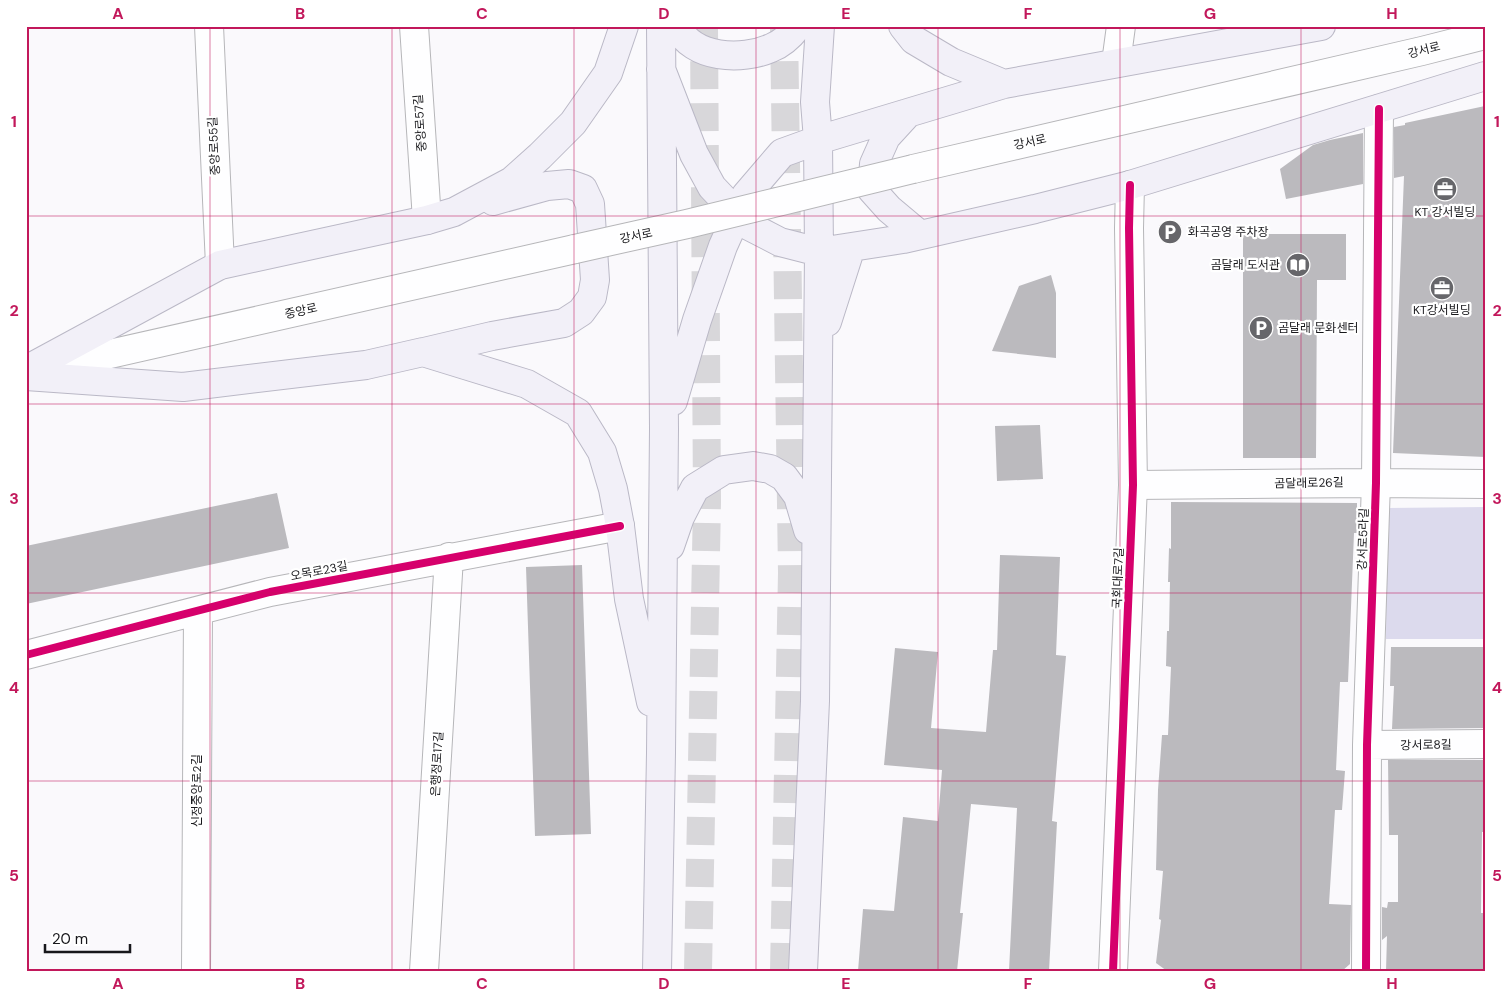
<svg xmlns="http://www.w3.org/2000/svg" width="1511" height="997" font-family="'DM Sans','Noto Sans KR',sans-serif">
	<rect width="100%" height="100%" fill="#faf9fc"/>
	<path fill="#dcdaed" d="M 1485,507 L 1485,639 L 1386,639 L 1387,508 Z"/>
	<path fill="#bbbabe" d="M 1485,106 L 1485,457 L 1393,453 L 1404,176 L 1394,178 L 1394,127 L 1405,125 L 1405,123 Z
		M 1363,133 L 1363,184 L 1286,199 L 1280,169 L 1313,145 L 1330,140 Z
		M 1243,234 L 1346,234 L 1346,280 L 1317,280 L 1316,458 L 1243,458 Z
		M 1051,275 L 1056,293 L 1056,358 L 992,351 L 1019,286 Z
		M 1040,425 L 1043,479 L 997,481 L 995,426 Z
		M 277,493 L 289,548 L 26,604 L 26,546 Z
		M 1171,502 L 1357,503 L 1357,533 L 1354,533 L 1348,682 L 1340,682 L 1336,770 L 1345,771 L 1342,810 L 1335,810 L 1329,904 L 1351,905 L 1350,964 L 1342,971 L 1167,971 L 1156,963 L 1161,920 L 1159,919 L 1163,871 L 1156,870 L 1158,790 L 1162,735 L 1168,735 L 1171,667 L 1166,666 L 1167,631 L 1169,631 L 1170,582 L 1168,582 L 1169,548 L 1171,549 Z
		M 1000,555 L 1060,557 L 1056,655 L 1066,656 L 1052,821 L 1057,822 L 1049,971 L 1009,971 L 1017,808 L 971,804 L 960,913 L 963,913 L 957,971 L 858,971 L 863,909 L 894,911 L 903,817 L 938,821 L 942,770 L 884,765 L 895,648 L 938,652 L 931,728 L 986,732 L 993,650 L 997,650 Z
		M 582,565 L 591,834 L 535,836 L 526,567 Z
		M 1391,647 L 1485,647 L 1485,728 L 1392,729 L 1394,686 L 1390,686 Z
		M 1388,760 L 1485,760 L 1485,832 L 1482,832 L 1481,913 L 1485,913 L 1485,971 L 1386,971 L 1387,936 L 1382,940 L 1382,907 L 1387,908 L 1388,902 L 1398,902 L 1398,835 L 1389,835 Z"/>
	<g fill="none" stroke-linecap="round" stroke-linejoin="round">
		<path stroke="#d8d7da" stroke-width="28" stroke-dasharray="28 14" stroke-linecap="butt" d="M 698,971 L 707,502 L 704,26
			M 784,971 L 792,573 L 784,26"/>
		<g stroke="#b6b6b9" stroke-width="30">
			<path id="minor" d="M 209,26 L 220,265
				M 414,26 L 427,220
				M 1133,485 L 1376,483 L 1485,484
				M 26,655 L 270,592 L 620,526
				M 1367,745 L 1485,744
				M 196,971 L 198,611
				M 424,971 L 449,557
				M 1366,971 L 1367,745 L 1376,483 L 1379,109"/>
		</g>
		<g stroke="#b6b6b9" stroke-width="30">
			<path id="tertiary" d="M 1116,63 L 1121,26
				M 1113,971 L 1133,485 L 1129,228 L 1130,185"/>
		</g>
		<g stroke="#b6b6b9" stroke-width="30">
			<path id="secondary" d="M 913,169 L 1422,51 L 1485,35
				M 30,372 L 575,249"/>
		</g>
		<g stroke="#bab8c6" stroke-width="30">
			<path id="primary" d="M 677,26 C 692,59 742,61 771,48 C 782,44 791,35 798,26
				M 903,26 L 914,40 L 951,62 L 1004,84
				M 661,69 L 694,154 L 712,187 L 749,226 L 780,242 L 819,252 L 903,239 L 1035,209 L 1130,185 L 1485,76
				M 908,113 L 886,137 L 874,164 L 872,190 L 889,209 L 920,235
				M 827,322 L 851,247
				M 424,352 L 492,336 L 564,323 L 581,312 L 592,297 L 595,280 L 590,204 L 583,189 L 569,184 L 547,186 L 493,201
				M 26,370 L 220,265 L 427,220 L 454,212 L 512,181 L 540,156 L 573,123 L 608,73 L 624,26
				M 26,376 L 183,387 L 366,365 L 423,352 L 527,384 L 578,413 L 602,452 L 613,489 L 620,526 L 629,599 L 651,702
				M 673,401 L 697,320 L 723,246 L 746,195 L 782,153 L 818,140 L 1004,84 L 1321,26
				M 670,546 L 680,517 L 695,488 L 724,470 L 753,466 L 770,469 L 784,477 L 798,496 L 808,530
				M 657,971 L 661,753 L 664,429 L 661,26
				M 803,971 L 815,701 L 819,252 L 818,140 L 815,102 L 820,26"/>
		</g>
		<use href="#minor" stroke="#fefeff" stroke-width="28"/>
		<use href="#tertiary" stroke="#fefeff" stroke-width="28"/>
		<use href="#secondary" stroke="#fefeff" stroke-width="28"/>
		<use href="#primary" stroke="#f2f0f8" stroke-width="28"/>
		<g stroke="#b6b6b9" stroke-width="30" stroke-linecap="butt">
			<path id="secondary-bridge" d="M 575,249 L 687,224 L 913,169"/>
		</g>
		<use href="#secondary-bridge" stroke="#fefeff" stroke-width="28"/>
		<g stroke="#fff" stroke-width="11">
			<path id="cycleway" d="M 26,655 L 270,592 L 620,526
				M 1113,971 L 1133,485 L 1129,228 L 1130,185
				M 1366,971 L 1367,745 L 1376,483 L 1379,109"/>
		</g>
		<use href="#cycleway" stroke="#d6006c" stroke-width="8"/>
	</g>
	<path fill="none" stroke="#c2185b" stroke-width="1" stroke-opacity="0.55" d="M 210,26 L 210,971M 392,26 L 392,971M 574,26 L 574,971M 756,26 L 756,971M 938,26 L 938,971M 1120,26 L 1120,971M 1301,26 L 1301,971M 26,216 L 1485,216M 26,404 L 1485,404M 26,593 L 1485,593M 26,781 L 1485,781"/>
	<defs>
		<g id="office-disc" transform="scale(1.25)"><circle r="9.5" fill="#66666a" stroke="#fff"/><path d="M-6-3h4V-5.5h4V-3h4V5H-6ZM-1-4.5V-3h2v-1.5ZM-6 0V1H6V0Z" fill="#fff"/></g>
		<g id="parking-disc" transform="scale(1.25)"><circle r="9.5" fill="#66666a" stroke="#fff"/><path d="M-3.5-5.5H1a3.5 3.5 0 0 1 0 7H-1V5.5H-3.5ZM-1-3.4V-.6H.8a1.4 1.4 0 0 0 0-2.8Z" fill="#fff"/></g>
		<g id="library-disc" transform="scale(1.25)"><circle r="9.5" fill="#66666a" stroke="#fff"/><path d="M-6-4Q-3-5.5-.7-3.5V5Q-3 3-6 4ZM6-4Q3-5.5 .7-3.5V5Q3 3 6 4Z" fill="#fff"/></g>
	</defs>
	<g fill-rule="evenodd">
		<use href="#office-disc" x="1445" y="189"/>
		<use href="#parking-disc" x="1170" y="232"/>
		<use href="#library-disc" x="1298" y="265"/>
		<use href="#office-disc" x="1442" y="288"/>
		<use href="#parking-disc" x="1261" y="328"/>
	</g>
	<g text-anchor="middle" stroke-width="4.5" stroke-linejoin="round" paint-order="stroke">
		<g font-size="12" fill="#17171b" stroke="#fff">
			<text transform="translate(1424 50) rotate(-14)" y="4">강서로</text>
			<text transform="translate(420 123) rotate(-94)" y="4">중앙로57길</text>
			<text transform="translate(1030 142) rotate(-13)" y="4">강서로</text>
			<text transform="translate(214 146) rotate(-93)" y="4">중앙로55길</text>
			<text transform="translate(636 236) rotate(-12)" y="4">강서로</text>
			<text transform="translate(301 311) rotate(-13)" y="4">중앙로</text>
			<text transform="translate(1309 483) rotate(-1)" y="4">곰달래로26길</text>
			<text transform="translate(1363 539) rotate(-88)" y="4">강서로5라길</text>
			<text transform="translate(319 571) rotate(-11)" y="4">오목로23길</text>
			<text transform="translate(1118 578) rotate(-88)" y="4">국회대로7길</text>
			<text transform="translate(1426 745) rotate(-1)" y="4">강서로8길</text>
			<text transform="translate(437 764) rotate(-87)" y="4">은행정로17길</text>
			<text transform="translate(197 791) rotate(-90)" y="4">신정중앙로2길</text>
		</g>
		<g font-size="12" fill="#17171b" stroke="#fff">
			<text x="1445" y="216">KT 강서빌딩</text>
			<text x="1188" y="236" text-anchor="start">화곡공영 주차장</text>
			<text x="1280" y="269" text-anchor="end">곰달래 도서관</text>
			<text x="1442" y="314">KT강서빌딩</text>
			<text x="1278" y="332" text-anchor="start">곰달래 문화센터</text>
		</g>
	</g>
	<rect width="1511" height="997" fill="none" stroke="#ffffff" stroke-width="55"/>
	<path d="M45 944v8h85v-8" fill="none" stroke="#17171b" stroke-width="2.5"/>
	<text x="52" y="944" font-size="15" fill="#17171b" stroke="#ffffff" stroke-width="4" paint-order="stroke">20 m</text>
	<rect x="28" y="28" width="1456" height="942" fill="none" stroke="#c2185b" stroke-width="2"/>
	<g font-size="16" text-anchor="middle" font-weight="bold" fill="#c2185b">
		<text x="118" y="19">A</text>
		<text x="300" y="19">B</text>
		<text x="482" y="19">C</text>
		<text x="664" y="19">D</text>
		<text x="846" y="19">E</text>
		<text x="1028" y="19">F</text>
		<text x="1210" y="19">G</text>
		<text x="1392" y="19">H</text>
		<text x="14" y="127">1</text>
		<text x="1497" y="127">1</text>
		<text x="14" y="316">2</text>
		<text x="1497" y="316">2</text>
		<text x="14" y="504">3</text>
		<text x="1497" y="504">3</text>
		<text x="14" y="693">4</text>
		<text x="1497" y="693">4</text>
		<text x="14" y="881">5</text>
		<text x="1497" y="881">5</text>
		<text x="118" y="989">A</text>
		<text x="300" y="989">B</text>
		<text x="482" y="989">C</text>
		<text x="664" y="989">D</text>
		<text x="846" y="989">E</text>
		<text x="1028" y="989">F</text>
		<text x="1210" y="989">G</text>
		<text x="1392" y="989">H</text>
	</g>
</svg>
